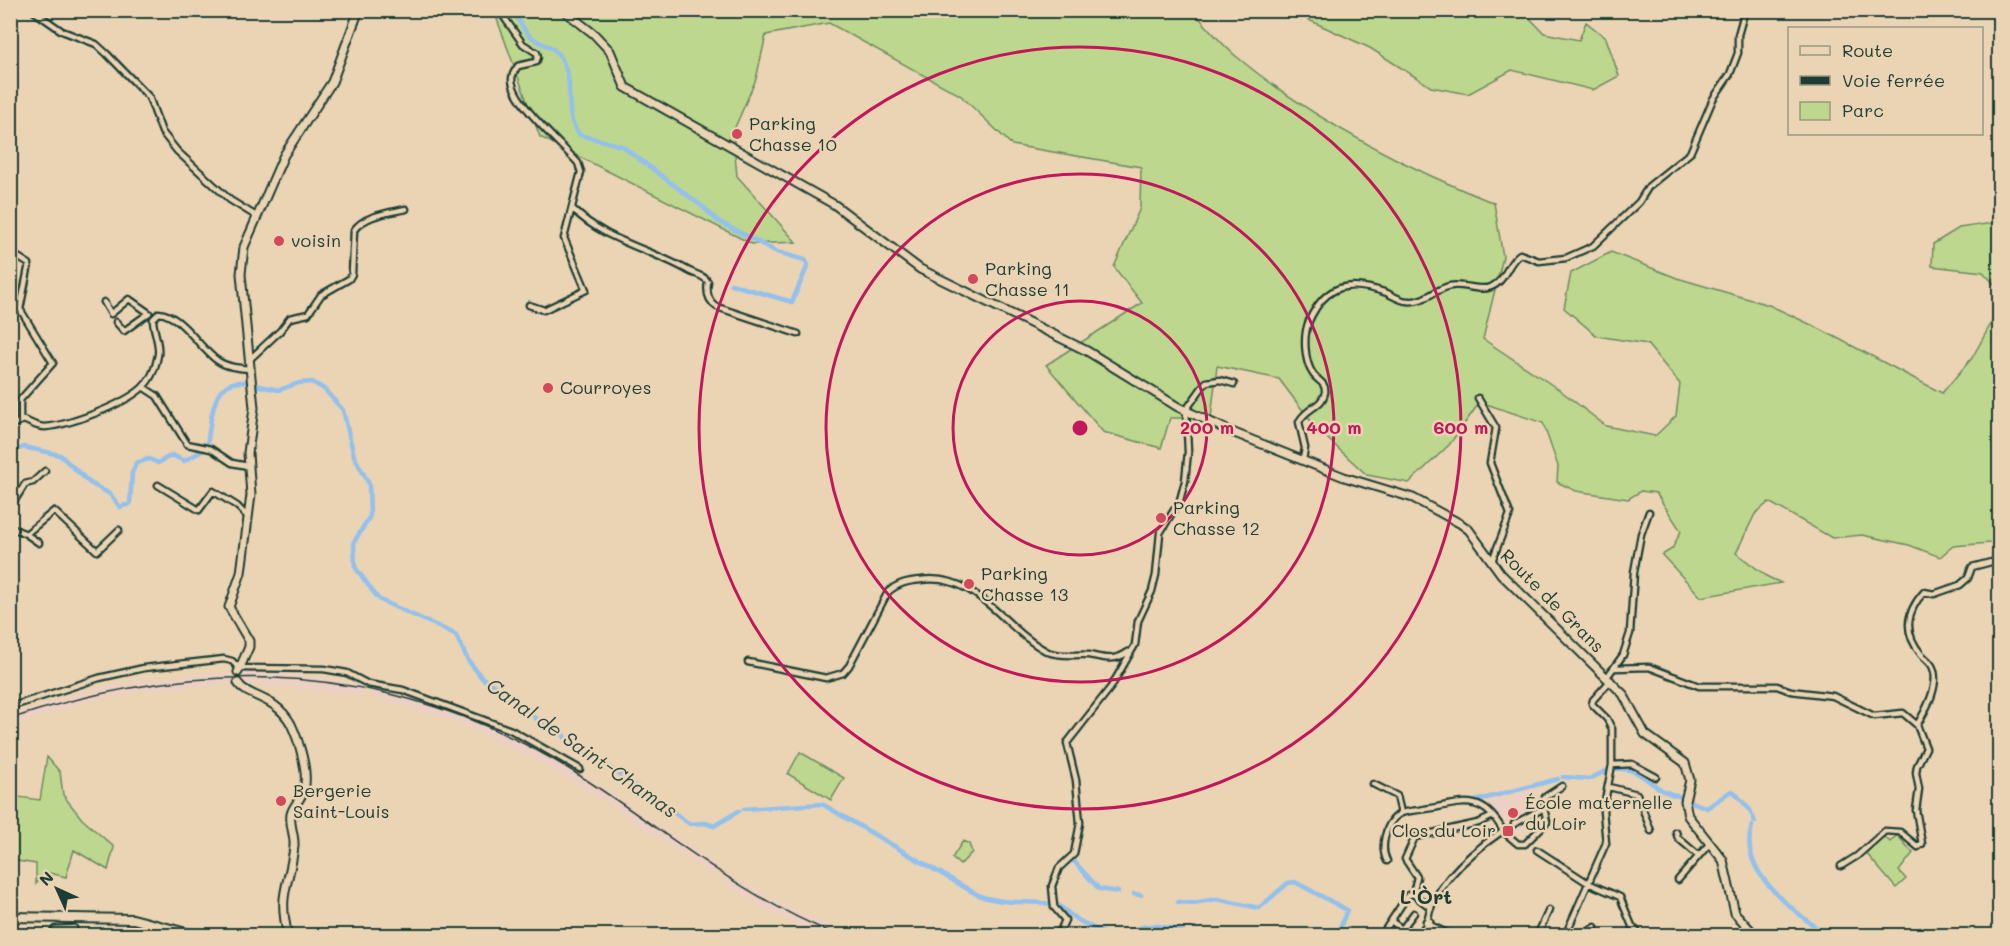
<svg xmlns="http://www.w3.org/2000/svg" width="2010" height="946" font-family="Mali,sans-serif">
	<rect width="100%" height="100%" fill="#ead4b3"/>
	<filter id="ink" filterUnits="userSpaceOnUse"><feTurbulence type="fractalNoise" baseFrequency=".0167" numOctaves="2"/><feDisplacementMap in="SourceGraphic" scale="12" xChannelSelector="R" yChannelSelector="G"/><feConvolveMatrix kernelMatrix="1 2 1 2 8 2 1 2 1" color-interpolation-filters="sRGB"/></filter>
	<g filter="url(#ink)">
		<path fill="#edd0c4" d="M 243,671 L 322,678 L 365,685 L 362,696 L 242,683 Z
			M 233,672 L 232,684 L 140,691 L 91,701 L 11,726 L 11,716 L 69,696 L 112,685 L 160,677 Z
			M 370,687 L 463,714 L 551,754 L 612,793 L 720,867 L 713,876 L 607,803 L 532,758 L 453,721 L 369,696 Z
			M 1534,789 L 1542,804 L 1519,820 L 1524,828 L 1516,834 L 1489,806 L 1493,799 L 1504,796 L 1509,801 L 1523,792 Z
			M 727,873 L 793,910 L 854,935 L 821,935 L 768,911 L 719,879 Z"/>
		<path fill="#bdd78e" stroke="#6e8a61" stroke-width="1.5" d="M 494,11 L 1193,11 C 1207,26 1221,44 1237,57 C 1312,119 1404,167 1494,203 L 1503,257 L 1483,339 L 1561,391 L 1606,426 L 1655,436 L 1676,416 L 1680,384 L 1647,344 L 1597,336 L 1564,308 L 1571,273 L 1611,252 L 1677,278 L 1769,305 L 1820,329 L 1942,393 L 1972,358 L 1999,309 L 1999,533 L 1990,543 L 1953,546 L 1940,557 L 1909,545 L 1862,535 L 1832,538 L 1769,502 L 1755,514 L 1736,553 L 1768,577 L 1781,583 L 1701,597 L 1662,555 L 1672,549 L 1681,531 L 1656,493 L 1641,491 L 1628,499 L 1576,491 L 1557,482 L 1558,466 L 1543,423 L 1480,402 L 1449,445 L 1409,483 L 1367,475 L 1316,428 L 1279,379 L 1217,366 L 1211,418 L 1170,418 L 1161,448 L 1103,432 L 1046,365 L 1142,303 L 1114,267 L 1140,208 L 1141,167 L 1012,145 L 960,95 L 829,23 L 766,35 L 756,79 L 733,132 L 737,176 L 796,242 L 752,244 L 540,137 Z
			M 1293,11 L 1523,11 L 1544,33 L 1579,40 L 1586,22 L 1606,38 L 1619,76 L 1593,90 L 1512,70 L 1468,94 L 1431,87 L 1370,48 L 1298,15 Z
			M 1999,222 L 1999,289 L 1983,272 L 1932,266 L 1933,244 L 1959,228 Z
			M 800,752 L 844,778 L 831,800 L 788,774 Z
			M 47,757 L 60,772 L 63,795 L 82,819 L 114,847 L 108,870 L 74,850 L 66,877 L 46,872 L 36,884 L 36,864 L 11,860 L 11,796 L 40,800 Z
			M 1897,835 L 1913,853 L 1899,871 L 1906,879 L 1896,888 L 1866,853 L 1884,836 L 1890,842 Z
			M 963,841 L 969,844 L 972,852 L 960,865 L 952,858 Z"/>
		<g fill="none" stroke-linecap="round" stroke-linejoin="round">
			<path stroke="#93c0ed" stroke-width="4.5" d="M 511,10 C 519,18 523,31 531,37 C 547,49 555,42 565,67 C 575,89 562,115 580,135 L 622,146 L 703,207 L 718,221 L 777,252 L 805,260 L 808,265 L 792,302 L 731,284
				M 255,385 L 279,390 L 299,383 L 312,382 L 324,389 L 343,410 L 354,456 L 369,484 L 370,516 L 354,542 L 355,567 L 377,597
				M 207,445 C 212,418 211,375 249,383
				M 10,452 L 24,447 L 60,455 L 90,483 L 110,494 L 120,507 L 130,504 L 132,473 L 136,463 L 149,459 L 158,463 L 172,455 L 184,461 L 202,451
				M 380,600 L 455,634 L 468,660 L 482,678 L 503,691 L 551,731 L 562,734 L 573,746 L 593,756 L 690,824 L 705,823 L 714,826 L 739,811
				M 1615,769 C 1636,767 1643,778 1659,788 C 1665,793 1675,795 1682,797
				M 1563,777 L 1589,779 L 1608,770
				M 1475,801 L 1558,779
				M 1689,801 L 1707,808 L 1731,791 L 1734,792 L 1750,810 L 1755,822
				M 744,809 L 822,804 L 978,895 C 1000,904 1026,901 1051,904
				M 1752,826 C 1736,873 1796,910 1826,936
				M 1072,859 L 1099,889 L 1118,892
				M 1134,894 L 1141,895
				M 1178,902 L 1193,903 L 1217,899 L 1259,908 L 1288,883 L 1295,882 L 1347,910 L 1337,936
				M 1058,905 L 1076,919 L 1109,936
				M 1124,936 C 1145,919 1169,926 1192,936"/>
			<g stroke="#1f3d34" stroke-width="9">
				<path id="street" d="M 32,10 L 62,31 L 96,44 L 107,54 L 149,97 L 162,132 L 177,151 L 230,200 L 256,216
					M 499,10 L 523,44 L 537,53 L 538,57 L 536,62 L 518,66 C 515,70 512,74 512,79 C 512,102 562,145 578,163 L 581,172 L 564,238 L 586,290 L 544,310 L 529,305
					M 573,209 C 603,240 651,249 689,271 C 696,275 704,275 708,282 C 706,293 708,301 717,307 L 798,334
					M 10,252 L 29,264 L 20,309 L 53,363 L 20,400 L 20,421
					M 104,302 L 111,314 L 129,299 L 149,313 L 124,331 L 116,322
					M 249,360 L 280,331 L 290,318 L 308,314 L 321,295 L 349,279 L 352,274 L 354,230 C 365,215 388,213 406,209
					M 143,387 L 157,396 L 187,444 L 211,449 L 232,463 L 248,466
					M 1478,398 L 1496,428 L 1490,463 L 1510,514 L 1492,561
					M 10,426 L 23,420 C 30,422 36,427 45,427 C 70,425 123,405 142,388 C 151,380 156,366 158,355 C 160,343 153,331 153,319 L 159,313 C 182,315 199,348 218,361 C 227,367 238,368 250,369
					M 1303,460 L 1305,448 L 1299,422 C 1305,408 1323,407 1325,392 C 1326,382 1317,381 1313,374 C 1304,361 1303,335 1309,321 C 1326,283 1350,280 1387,293 C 1393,296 1401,301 1408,301 C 1424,303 1435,289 1450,286 C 1464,283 1478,292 1491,287 C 1507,280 1507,262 1520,254 L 1539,261 L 1566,258 L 1593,246 L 1639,202 L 1649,186 L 1690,153 L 1713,99 L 1730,74 L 1738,53 L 1738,35 L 1745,10
					M 158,485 L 199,510 L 213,491 L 237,506 L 248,517
					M 10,508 L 25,484 L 33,482 L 45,471
					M 10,527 L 26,534 L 54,511 L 97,551 L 119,530
					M 26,534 L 39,543
					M 10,588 L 11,587
					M 748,662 L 826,678 L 843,673 L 849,666 L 888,592 C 898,583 908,581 921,580 C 978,572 1004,630 1048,652 C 1059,657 1077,654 1089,655 C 1104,658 1114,662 1128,652
					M 1615,668 L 1649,667 L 1699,686 L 1777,686 L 1791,691 L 1833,696 L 1874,716 L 1903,713 L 1917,725 L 1926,748 L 1917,766 L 1916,773 L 1919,789 L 1916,810 L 1922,844 L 1918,847 L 1900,832 L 1885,831 L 1857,856 L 1841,866
					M 1607,677 L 1623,655 L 1630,633 L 1634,572 L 1641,534 L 1649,512
					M 10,707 L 99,678 L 144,668 L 224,659 L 232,661 L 239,668 L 324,669 L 347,673 L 368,684 L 403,690 L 511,730 L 580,769
					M 1917,725 C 1926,710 1940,685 1933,668 C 1931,662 1925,659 1921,654 C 1903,632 1906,612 1924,592 L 1934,594 L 1960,585 L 1968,578 L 1972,567 L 1995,561 L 1998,545
					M 1612,765 L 1632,764 L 1656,777
					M 1373,784 L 1397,796 L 1401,813
					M 1609,787 L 1637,794 L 1651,831
					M 1514,824 L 1544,808 L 1545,797 L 1562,786
					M 1676,832 L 1678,838 L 1698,855
					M 1505,833 L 1518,844 L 1525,844 L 1547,822 L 1544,808
					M 1537,850 L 1588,883 L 1620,897 L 1632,926 L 1641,936
					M 1387,861 C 1380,848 1385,824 1398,815 C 1405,810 1417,811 1425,809 C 1460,804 1481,792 1502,829
					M 1678,880 L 1710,843
					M 1413,894 L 1417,877 L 1405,859 L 1415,837 L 1478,823 L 1493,816
					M 1391,921 L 1402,929 L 1414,913
					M 1426,921 L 1430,921 L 1430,925 L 1426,925 Z
					M 1427,921 C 1434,884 1472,852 1501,832
					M 1430,925 L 1453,936
					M 10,935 L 11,936
					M 50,936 L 55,929 L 74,928
					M 1058,936 L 1065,920 L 1054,907 L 1052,886 L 1059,868 L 1074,854 L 1080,823 L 1076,780 L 1067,743 L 1111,687 L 1135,645 L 1138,621 L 1152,591 L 1156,575 L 1160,533 L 1180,500 L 1185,481 L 1188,452 L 1186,410 L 1206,382 L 1220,380 L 1234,384
					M 1381,936 L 1408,895 L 1413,894 L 1431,908
					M 1418,936 L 1426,925
					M 1537,936 L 1549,910
					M 1565,936 L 1606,843 L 1603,811 L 1612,765 L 1612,729 L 1607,719 L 1592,704 L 1593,700 L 1611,680
					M 1578,936 L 1595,927"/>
			</g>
			<g stroke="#1f3d34" stroke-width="11">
				<path id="secondary" d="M 563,10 L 594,34 L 610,51 L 625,87 L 835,205 L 920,269 L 1087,351 L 1178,407 L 1232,432 L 1344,477 L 1413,498 L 1461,524 L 1469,530 L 1501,574 L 1623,694 L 1645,734 L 1685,763 L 1690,780 L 1685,801 L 1688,816 L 1723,860 L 1735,913 L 1756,936
					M 238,672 L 249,647 L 249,641 L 229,607 L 241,573 L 251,495 L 248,453 L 254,408 L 241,274 L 244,247 L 284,155 L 332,82 L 359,10
					M 238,683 C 247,698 275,695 291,724 C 299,741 309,772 304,790 C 301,799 293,806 291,814 C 289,824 295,836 294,846 C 290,886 277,891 288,936"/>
			</g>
			<g stroke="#1f3d34" stroke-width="12">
				<path id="primary" d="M 10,917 L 133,919 L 198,936"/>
			</g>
			<use href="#street" stroke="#ead4b3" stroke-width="4.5"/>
			<use href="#secondary" stroke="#ead4b3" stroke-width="7"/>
			<use href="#primary" stroke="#ead4b3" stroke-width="8"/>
			<path stroke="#1f3d34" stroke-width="1.5" d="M 10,719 C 205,653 397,662 574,772 C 663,828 741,898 840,936"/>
		</g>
	</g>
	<g fill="none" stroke="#c2185b" stroke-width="3">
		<circle cx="1080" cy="428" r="127"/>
		<circle cx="1080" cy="428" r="254"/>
		<circle cx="1080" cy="428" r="381"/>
	</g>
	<g fill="#d1495b" stroke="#ead4b3" stroke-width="2">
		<circle cx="737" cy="134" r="6"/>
		<circle cx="279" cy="241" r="6"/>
		<circle cx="973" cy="279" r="6"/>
		<circle cx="548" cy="388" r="6"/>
		<circle cx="1161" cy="518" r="6"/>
		<circle cx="969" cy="584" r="6"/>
		<circle cx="281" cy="801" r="6"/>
		<circle cx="1513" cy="813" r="6"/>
		<rect x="1502" y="825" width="12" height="12" rx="3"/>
	</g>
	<g text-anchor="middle" stroke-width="5" stroke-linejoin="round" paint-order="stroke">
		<g font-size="18" fill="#1f3d34" stroke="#ead4b3" text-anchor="start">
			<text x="749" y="130">Parking<tspan x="749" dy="21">Chasse 10</tspan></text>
			<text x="291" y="247">voisin</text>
			<text x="985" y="275">Parking<tspan x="985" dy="21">Chasse 11</tspan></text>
			<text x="560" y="394">Courroyes</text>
			<text x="1173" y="514">Parking<tspan x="1173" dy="21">Chasse 12</tspan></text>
			<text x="981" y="580">Parking<tspan x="981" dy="21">Chasse 13</tspan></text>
			<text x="293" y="797">Bergerie<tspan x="293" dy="21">Saint-Louis</tspan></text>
			<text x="1525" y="809">École maternelle<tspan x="1525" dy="21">du Loir</tspan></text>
			<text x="1496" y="837" text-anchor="end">Clos du Loir</text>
		</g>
		<g font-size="18" fill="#1f3d34" stroke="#ead4b3">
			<text transform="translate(1552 601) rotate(45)" y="6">Route de Grans</text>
		</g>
		<g font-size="20" font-style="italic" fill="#2b4a46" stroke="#ead4b3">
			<text transform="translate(582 748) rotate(35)" y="7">Canal de Saint-Chamas</text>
		</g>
		<g font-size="20" font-weight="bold" fill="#1f3d34" stroke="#ead4b3">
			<text x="1426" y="904">L'Òrt</text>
		</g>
	</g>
	<circle cx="1080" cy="428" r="9" fill="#c2185b" stroke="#ead4b3" stroke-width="3"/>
	<g font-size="18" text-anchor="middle" font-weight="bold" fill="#c2185b" stroke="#ead4b3" stroke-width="5" stroke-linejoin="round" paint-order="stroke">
		<text x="1207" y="434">200 m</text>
		<text x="1334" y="434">400 m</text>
		<text x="1461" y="434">600 m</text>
	</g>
	<rect width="2010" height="946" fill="none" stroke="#ead4b3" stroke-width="36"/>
	<rect x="18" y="18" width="1974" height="910" fill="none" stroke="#1f3d34" stroke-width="2" filter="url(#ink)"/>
	<rect x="1788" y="27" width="195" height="108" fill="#ead4b3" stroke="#999880" stroke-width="1.5"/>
	<rect x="1800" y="46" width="30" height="9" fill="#ead4b3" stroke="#999880" stroke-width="1.5"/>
	<text x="1842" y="57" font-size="18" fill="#1f3d34">Route</text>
	<rect x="1800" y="76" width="30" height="9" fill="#1f3d34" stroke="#999880" stroke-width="1.5"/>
	<text x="1842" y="87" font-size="18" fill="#1f3d34">Voie ferrée</text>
	<rect x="1800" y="102" width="30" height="18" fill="#bdd78e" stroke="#999880" stroke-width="1.5"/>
	<text x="1842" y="117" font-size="18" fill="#1f3d34">Parc</text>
	<g transform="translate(57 889) rotate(315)" stroke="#ead4b3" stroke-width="4.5" paint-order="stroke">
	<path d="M0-4.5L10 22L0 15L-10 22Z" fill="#1f3d34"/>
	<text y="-9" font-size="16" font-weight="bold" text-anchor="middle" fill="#1f3d34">N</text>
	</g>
</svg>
